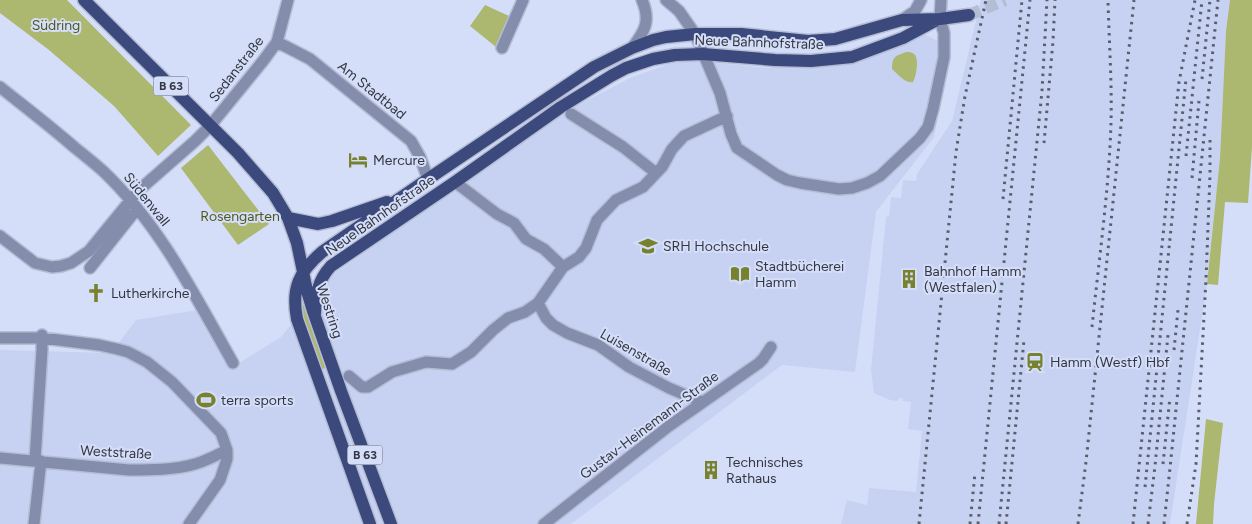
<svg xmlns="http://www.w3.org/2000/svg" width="1252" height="524" font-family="Figtree,sans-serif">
	<rect width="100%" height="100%" fill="#d5def9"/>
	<path fill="#c7d2f3" d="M 981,0 L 1230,0 L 1226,31 L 1220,158 L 1207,284 L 1170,524 L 841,524 L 847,500 L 867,505 L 869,488 L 916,492 L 922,431 L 908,429 L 911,402 L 903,401 L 903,399 L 899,398 L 898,401 L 890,400 L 874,393 L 871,370 L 886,217 L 889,216 L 891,197 L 901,198 L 903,180 L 916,181 L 917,174 L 952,121 Z
		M 924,34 L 940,42 L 949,64 L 934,137 L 876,212 L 855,372 L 782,365 L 571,524 L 0,524 L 0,350 L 111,353 L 136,320 L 197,310 L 231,368 L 281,337 L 327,279 L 553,118 L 630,78 L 683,59 L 767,68 L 843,63 Z"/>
	<path fill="#acb76f" d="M 0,0 L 67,0 L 191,125 L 158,156 L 114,106 L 49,50 L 0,13 Z
		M 1230,0 L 1252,0 L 1252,147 L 1248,203 L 1225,202 L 1218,285 L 1207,284 L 1220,158 L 1226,31 Z
		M 485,5 L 509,16 L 496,47 L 470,26 Z
		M 906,52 C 910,52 912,52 915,55 C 919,60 916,77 913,82 C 905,84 898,74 892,69 L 892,65 L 893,60 L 896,56 Z
		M 208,145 L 269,224 L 238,245 L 181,168 Z
		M 303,305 L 305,307 L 325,368 L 321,370 L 303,319 L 301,306 Z
		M 1206,419 L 1223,423 L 1214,504 L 1213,524 L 1196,524 Z"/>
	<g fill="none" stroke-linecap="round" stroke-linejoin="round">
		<path stroke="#b5bdd4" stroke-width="12" stroke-dasharray="12 6" stroke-linecap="butt" d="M 969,15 L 1005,0"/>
		<g stroke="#b5bdd4" stroke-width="14">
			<path id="minor" d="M 666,0 L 679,11 L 695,34 L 720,93 L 731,134 L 737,148 L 777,175 L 787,180 L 800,183 L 839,189 L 852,188 L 867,183 L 880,176 L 920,138 L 928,127 L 933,109 L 944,57 L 944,33 L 940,19 L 941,0
				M 902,20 L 915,11 L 921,0
				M 277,42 L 310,59 L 411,141 L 420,157 L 428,179
				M 502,48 L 523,0
				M 632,48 C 645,31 651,21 642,0
				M 0,87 C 25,107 50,126 74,147 C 84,155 94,163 103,171 C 160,225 195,296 233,363
				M 571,114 L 623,147 L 656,173
				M 455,182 L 497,214 L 514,223 L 526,239 L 544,249 L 563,267
				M 0,236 L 35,263 L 52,267 L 61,266 L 71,263 L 89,251 L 138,191 L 195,141 L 210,126 L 263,61 L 277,42 L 288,0
				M 90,268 L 132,215
				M 538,303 L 546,318 L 553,325 L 567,333 L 598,345 L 629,367 L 669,388 L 702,402
				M 0,338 L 42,338 L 99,345 L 117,349 L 128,352 L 147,362 L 172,382 L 221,433 L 227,450 L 227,459 L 220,480 L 189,524
				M 349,376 L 362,387 L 368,387 L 392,372 L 426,362 L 452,364 L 471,352 L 493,330 L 508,318 L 525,312 L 538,303 L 563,267 L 579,257 L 586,248 L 597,220 L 616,200 L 643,187 L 662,167 L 672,149 L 684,136 L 727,116
				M 0,458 L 129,470 C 151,470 174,470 195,464 C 206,461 217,455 227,450
				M 35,460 L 42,350 L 42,335
				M 34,524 L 41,461
				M 544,524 L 669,426 L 759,363 L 763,359 L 771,347"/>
		</g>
		<g stroke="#b5bdd4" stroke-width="15">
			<path id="major" d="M 84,0 L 238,153 L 273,193 L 288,218 L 297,243 L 307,291 L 313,311 L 341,391 L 391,524
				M 288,218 L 318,224 L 332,221 L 387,202
				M 315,314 C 316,295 317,281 331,266 L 455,182 L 561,107 L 611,76 L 626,68 L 653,59 L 675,55 L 703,54 L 775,60 L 811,61 L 852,57 L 903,38 L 935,21
				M 370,524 L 297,319 C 291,288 299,272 322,252 L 428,179 L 594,67 L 632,48 L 653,40 L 666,37 L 695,34 L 741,34 L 808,41 L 835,39 L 902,20 L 940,19 L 969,15"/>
		</g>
		<use href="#minor" stroke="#848dab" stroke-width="11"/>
		<use href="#major" stroke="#3c497d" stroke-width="12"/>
		<path stroke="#595d6c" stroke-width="3" stroke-dasharray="2.5 5" stroke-linecap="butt" d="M 1202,79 L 1210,0
			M 1044,143 L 1053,41 L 1055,0
			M 1186,156 L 1202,0
			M 1192,178 L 1199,101
			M 1003,199 L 1022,0
			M 1092,327 C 1099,259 1109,190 1111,122 C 1112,81 1109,41 1108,0
			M 1174,350 L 1178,310
			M 1163,464 L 1170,397
			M 1145,487 L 1186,79
			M 919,524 L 956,152 L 965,96 L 986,0
			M 970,524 L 975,473
			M 978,524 L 1030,0
			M 999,524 L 1042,91 L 1047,0
			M 1006,524 L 1024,340
			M 1078,524 L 1086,462 L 1134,0
			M 1133,524 L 1179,82 L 1195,0
			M 1148,524 L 1155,466 L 1168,335
			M 1164,524 L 1170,468 L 1218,0
			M 1187,524 L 1196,464 L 1206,279 L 1210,175 L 1210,138"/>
	</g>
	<defs>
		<g id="hotel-bare" transform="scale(1.5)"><path d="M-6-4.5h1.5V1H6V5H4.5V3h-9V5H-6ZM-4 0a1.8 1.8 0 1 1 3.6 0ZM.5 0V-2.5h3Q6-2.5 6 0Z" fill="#77812e" stroke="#d5def9" stroke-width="2.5" paint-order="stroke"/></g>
		<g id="university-bare" transform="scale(1.5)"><path d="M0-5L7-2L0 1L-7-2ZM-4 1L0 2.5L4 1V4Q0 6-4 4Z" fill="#77812e" stroke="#d5def9" stroke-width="2.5" paint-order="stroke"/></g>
		<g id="library-bare" transform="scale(1.5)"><path d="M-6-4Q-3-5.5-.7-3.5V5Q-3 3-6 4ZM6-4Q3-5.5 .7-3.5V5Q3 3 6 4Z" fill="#77812e" stroke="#d5def9" stroke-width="2.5" paint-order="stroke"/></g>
		<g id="building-bare" transform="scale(1.5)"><path d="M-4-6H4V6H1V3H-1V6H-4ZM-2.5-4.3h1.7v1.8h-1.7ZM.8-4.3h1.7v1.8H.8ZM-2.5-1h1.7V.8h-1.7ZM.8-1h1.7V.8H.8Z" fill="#77812e" stroke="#d5def9" stroke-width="2.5" paint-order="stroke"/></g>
		<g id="church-bare" transform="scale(1.5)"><path d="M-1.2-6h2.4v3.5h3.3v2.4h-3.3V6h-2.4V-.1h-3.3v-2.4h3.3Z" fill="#77812e" stroke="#d5def9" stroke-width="2.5" paint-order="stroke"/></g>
		<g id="station-bare" transform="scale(1.5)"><path d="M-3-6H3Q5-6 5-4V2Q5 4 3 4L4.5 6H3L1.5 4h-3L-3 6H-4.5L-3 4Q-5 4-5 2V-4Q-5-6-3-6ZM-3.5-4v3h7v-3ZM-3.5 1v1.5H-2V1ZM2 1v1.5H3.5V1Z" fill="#77812e" stroke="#d5def9" stroke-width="2.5" paint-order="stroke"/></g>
		<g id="stadium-bare" transform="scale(1.5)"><path d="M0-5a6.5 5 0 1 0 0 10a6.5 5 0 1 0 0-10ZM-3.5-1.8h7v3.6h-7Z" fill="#77812e" stroke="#d5def9" stroke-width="2.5" paint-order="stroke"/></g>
	</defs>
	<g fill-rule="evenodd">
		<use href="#hotel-bare" x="358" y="160"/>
		<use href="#university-bare" x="648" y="246"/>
		<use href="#library-bare" x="740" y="274"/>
		<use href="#building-bare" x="909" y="279"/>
		<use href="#church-bare" x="96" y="293"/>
		<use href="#station-bare" x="1035" y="362"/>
		<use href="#stadium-bare" x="206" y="400"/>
		<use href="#building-bare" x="711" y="470"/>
	</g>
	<g text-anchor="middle" stroke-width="4" stroke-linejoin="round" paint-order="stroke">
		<g fill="#d5def9" stroke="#646979" stroke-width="1">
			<rect x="153.5" y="76.5" width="35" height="19" rx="4"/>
			<rect x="347.5" y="445.5" width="35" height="19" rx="4"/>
		</g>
		<g font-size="12" font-weight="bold" fill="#343742">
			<text x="171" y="90">B 63</text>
			<text x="365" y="459">B 63</text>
		</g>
		<g font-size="14" fill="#51581f" stroke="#d5def9">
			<text x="56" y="30">Südring</text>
			<text x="240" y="221">Rosengarten</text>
		</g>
		<g font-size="14" fill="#343742" stroke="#d5def9">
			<text transform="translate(759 42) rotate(2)" y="5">Neue Bahnhofstraße</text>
			<text transform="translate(236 69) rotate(-52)" y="5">Sedanstraße</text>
			<text transform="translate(372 90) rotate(39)" y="5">Am Stadtbad</text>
			<text transform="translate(147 199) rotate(51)" y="5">Südenwall</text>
			<text transform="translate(380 215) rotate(-35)" y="5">Neue Bahnhofstraße</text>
			<text transform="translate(330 311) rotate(72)" y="5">Westring</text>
			<text transform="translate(636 352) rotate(30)" y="5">Luisenstraße</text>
			<text transform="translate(649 425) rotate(-37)" y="5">Gustav-Heinemann-Straße</text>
			<text transform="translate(116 452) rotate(3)" y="5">Weststraße</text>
		</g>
		<g font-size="14" fill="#343742" stroke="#d5def9" text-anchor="start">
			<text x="373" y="165">Mercure</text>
			<text x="663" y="251">SRH Hochschule</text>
			<text x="755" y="271">Stadtbücherei<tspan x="755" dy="16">Hamm</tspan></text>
			<text x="924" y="276">Bahnhof Hamm<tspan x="924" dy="16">(Westfalen)</tspan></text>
			<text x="111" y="298">Lutherkirche</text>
			<text x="1050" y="367">Hamm (Westf) Hbf</text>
			<text x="221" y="405">terra sports</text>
			<text x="726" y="467">Technisches<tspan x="726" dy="16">Rathaus</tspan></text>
		</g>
	</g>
</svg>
